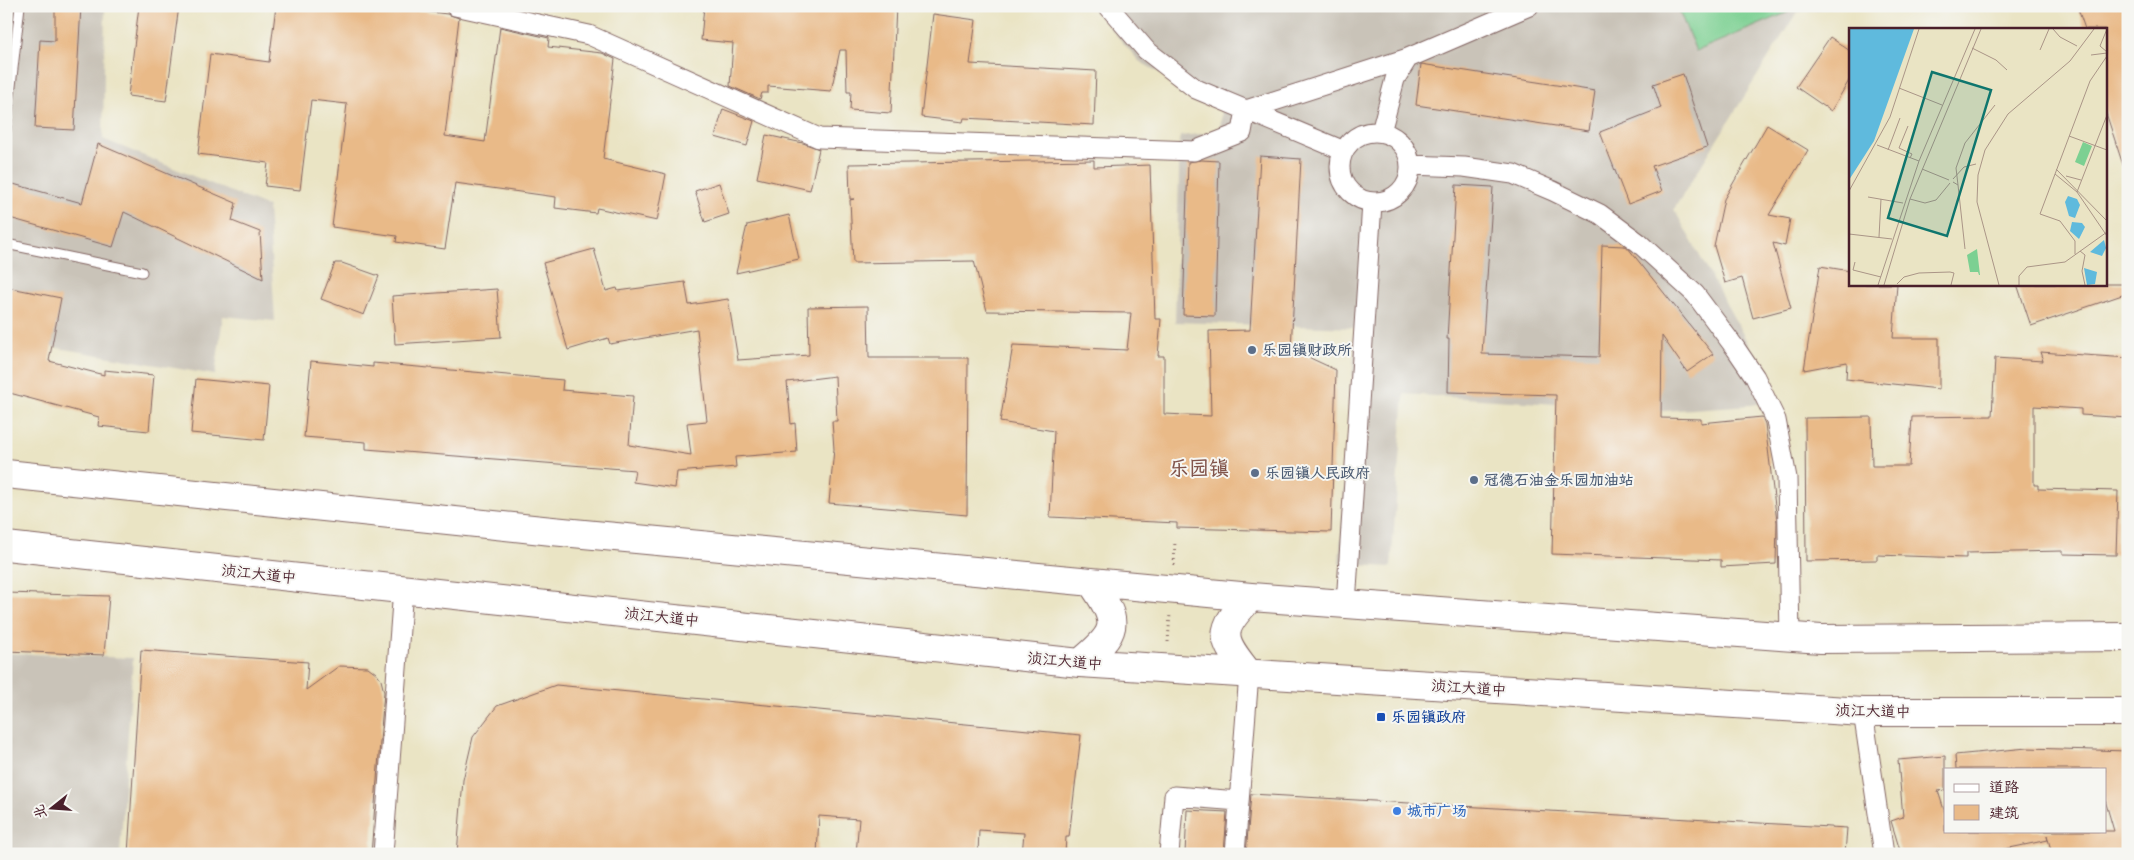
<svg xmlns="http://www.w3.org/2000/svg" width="2134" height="860" font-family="Kalam,'LXGW WenKai TC',sans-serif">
	<rect width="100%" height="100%" fill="#f6f6f2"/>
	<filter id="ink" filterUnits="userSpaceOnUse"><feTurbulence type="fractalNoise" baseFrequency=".02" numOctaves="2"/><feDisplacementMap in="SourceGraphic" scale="10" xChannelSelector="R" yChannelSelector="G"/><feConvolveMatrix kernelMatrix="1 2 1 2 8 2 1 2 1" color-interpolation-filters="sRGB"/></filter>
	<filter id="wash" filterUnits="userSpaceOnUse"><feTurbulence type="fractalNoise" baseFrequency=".0096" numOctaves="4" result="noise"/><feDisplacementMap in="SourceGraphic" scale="20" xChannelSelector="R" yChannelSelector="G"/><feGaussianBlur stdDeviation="1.12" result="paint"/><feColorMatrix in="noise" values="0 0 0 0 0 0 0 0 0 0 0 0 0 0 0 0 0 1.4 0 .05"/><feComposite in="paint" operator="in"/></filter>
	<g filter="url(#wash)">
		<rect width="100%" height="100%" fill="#eae4c4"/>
		<path fill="#c9c3b8" d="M 6,6 L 105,6 L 103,139 L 268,207 L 275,321 L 223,316 L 215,375 L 6,339 Z
			M 1091,6 L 1845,6 L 1797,12 L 1674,209 L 1779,400 L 1751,405 L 1664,411 L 1404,394 L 1391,567 L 1339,564 L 1356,328 L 1175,322 L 1180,136 L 1220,132 L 1222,109 L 1139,61 Z
			M 6,653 L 133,658 L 120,854 L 6,854 Z"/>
		<path fill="#7cd092" stroke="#63785e" d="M 1677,6 L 1803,6 L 1696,51 Z"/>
		<g id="blocks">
			<path fill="#e9ba88" d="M 55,6 L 81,6 L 74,130 L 35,128 L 40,40 L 55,41 Z
				M 139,6 L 179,6 L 166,101 L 128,96 Z
				M 276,6 L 383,6 L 447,14 L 459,18 L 445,136 L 485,142 L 500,27 L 549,38 L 548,47 L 602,53 L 615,59 L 603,159 L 666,174 L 657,221 L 597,208 L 596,213 L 555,208 L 556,197 L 455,183 L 445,249 L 396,242 L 397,236 L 332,227 L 347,104 L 311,100 L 300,190 L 265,186 L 268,163 L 198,154 L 210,54 L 269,62 Z
				M 704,6 L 896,6 L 891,113 L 850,110 L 851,92 L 847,92 L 846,50 L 840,50 L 831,91 L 768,86 L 768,93 L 762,93 L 760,99 L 730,86 L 733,43 L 701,40 Z
				M 2077,6 L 2128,6 L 2128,167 L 2124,168 L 2105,110 L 2105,29 L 2085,29 Z
				M 933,14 L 976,20 L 970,64 L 1096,71 L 1094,125 L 964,118 L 963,122 L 921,117 Z
				M 1830,37 L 1850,51 L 1850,79 L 1831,111 L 1796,87 Z
				M 1421,64 L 1595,91 L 1589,131 L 1416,105 Z
				M 1683,74 L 1707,147 L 1652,166 L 1662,191 L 1628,204 L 1600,132 L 1661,108 L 1653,84 Z
				M 723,109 L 754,121 L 747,146 L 715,137 Z
				M 1767,125 L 1808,150 L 1769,215 L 1790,219 L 1785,246 L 1773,243 L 1791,308 L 1753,318 L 1742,278 L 1725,283 L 1714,246 L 1724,199 Z
				M 766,135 L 803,143 L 819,149 L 810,190 L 757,178 Z
				M 98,144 L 236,203 L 232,221 L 260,232 L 263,279 L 124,212 L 113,247 L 6,217 L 6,182 L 82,203 Z
				M 1260,156 L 1301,159 L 1291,349 L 1336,370 L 1331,532 L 1177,528 L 1177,523 L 1050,517 L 1054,431 L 1000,422 L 1013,345 L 1127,350 L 1131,313 L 987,311 L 974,261 L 853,263 L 850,200 L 854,199 L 850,199 L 849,164 L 1094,160 L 1094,167 L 1150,165 L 1155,319 L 1161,319 L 1158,356 L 1164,356 L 1164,414 L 1211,416 L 1209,331 L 1250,330 Z
				M 1201,160 L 1219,161 L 1215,316 L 1183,315 L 1188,162 Z
				M 719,183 L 729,214 L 705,222 L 695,191 Z
				M 1456,185 L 1493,187 L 1482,354 L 1599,357 L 1602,245 L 1624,246 L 1628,248 L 1713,354 L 1687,372 L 1662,336 L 1661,418 L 1701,419 L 1701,423 L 1762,417 L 1765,424 L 1777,522 L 1776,564 L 1721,567 L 1721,560 L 1552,554 L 1556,395 L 1448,392 L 1449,339 L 1447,339 Z
				M 789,215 L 799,259 L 736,273 L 747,225 Z
				M 594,249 L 606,291 L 617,288 L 618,291 L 685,282 L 689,305 L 728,299 L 738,360 L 809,355 L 808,307 L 868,306 L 869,358 L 968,358 L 967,515 L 829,503 L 834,449 L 832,421 L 837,421 L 835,376 L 787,382 L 791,424 L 795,423 L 797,452 L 735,457 L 736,467 L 677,472 L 675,488 L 633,482 L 635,470 L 366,449 L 366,442 L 304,437 L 311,361 L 373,367 L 373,363 L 563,380 L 562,390 L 633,396 L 629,445 L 691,455 L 687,423 L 707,421 L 697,329 L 610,344 L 608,338 L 568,350 L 543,263 Z
				M 335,263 L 342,263 L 379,276 L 364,315 L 321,299 Z
				M 1820,266 L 1850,271 L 1850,284 L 1897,284 L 1893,338 L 1939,338 L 1939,389 L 1846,379 L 1847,362 L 1804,370 Z
				M 2017,284 L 2128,284 L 2128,293 L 2031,326 Z
				M 6,287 L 61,298 L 49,361 L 104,375 L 104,370 L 154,375 L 149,431 L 98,426 L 99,417 L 6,392 Z
				M 497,289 L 501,337 L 395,344 L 392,296 Z
				M 2040,352 L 2128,358 L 2128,418 L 2081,415 L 2081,409 L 2034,406 L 2034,485 L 2038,485 L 2038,489 L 2118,491 L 2116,555 L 2063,554 L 2063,551 L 1966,553 L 1966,558 L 1877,555 L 1877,560 L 1806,561 L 1805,418 L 1871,417 L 1872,466 L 1909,466 L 1912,417 L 1992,416 L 1995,358 L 2043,361 Z
				M 196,379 L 269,386 L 264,440 L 191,433 Z
				M 6,593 L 109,596 L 104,655 L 6,651 Z
				M 141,650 L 308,662 L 306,690 L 339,666 L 368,667 L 376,673 L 381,680 L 384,692 L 371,854 L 128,854 Z
				M 556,685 L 1081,735 L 1069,837 L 1066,837 L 1065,854 L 1022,854 L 1024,833 L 979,830 L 978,854 L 856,854 L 859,819 L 819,816 L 817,854 L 457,854 L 463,780 L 473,737 L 497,706 Z
				M 2027,748 L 2128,751 L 2128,854 L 2052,854 L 2047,835 L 2048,840 L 1981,854 L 1901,854 L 1891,821 L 1903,817 L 1898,760 L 1945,756 L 1945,790 L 1938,791 L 1945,813 L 1945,831 L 2114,831 L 2105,800 L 2105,769 L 1956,769 L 1955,755 Z
				M 1251,794 L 1847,828 L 1845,854 L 1246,854 Z
				M 1187,810 L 1227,812 L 1224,854 L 1185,854 Z"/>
		</g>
	</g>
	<g filter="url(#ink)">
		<use href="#blocks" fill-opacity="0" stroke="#826461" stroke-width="1"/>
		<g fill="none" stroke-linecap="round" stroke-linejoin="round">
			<g stroke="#826461" stroke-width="11">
				<path id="service" d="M 6,131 L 20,6
					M 6,244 L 142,272"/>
			</g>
			<g stroke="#826461" stroke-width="21">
				<path id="minor" d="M 455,6 L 589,35 L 819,138 L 1194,151 L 1242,132 L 1246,110 L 1408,58
					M 1108,6 L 1146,50 L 1196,89 L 1344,151
					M1340 167a35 35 0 1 1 70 0a35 35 0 1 1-70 0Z
					M 1381,132 L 1395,79 L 1408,58 L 1529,6
					M 1410,165 L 1464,167 L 1513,174 L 1553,191 L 1600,214 L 1639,243 L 1695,294 L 1736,349 L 1755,377 L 1776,420 L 1787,478 L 1790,637
					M 1346,604 L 1372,203
					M 1863,712 L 1884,854
					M 383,854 L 403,589
					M 1169,854 L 1174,796 L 1239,801
					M 1235,854 L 1249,674"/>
			</g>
			<g stroke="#826461" stroke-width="30">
				<path id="primary" d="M 6,474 L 552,531 L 1251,597 L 1821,639 L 2128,637
					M 6,546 L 1080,663 L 1863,712 L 2128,712
					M 1080,663 C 1118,632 1121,624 1092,583
					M 1249,674 C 1220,638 1217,631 1251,597"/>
			</g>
			<path stroke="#826461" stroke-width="3" stroke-dasharray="1 4" stroke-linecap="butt" d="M 1174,565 L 1175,540
				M 1168,642 L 1170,614"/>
			<use href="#service" stroke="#fff" stroke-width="9"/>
			<use href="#minor" stroke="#fff" stroke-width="19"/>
			<use href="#primary" stroke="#fff" stroke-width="28"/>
		</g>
	</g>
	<g fill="#5c6f8a" stroke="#f6f6f2" stroke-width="2">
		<circle cx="1252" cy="350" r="5"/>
		<circle cx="1255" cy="473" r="5"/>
		<circle cx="1474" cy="480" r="5"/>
	</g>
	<rect fill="#1a4fb4" stroke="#f6f6f2" stroke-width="2" x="1376" y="712" width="10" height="10" rx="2.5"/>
	<circle fill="#3f7fe0" stroke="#f6f6f2" stroke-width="2" cx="1397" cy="811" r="5"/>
	<g text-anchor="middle" stroke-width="4" stroke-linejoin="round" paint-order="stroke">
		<g font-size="15" font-weight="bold" fill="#4e5e75" stroke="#f6f6f2" text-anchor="start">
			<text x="1262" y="355">乐园镇财政所</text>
			<text x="1265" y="478">乐园镇人民政府</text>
			<text x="1484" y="485">冠德石油金乐园加油站</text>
		</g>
		<g font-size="15" fill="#4a1f2b" stroke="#f6f6f2">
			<text transform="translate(259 574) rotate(6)" y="5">浈江大道中</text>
			<text transform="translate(662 617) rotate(6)" y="5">浈江大道中</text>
			<text transform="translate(1065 661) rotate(5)" y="5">浈江大道中</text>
			<text transform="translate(1469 688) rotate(4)" y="5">浈江大道中</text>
			<text transform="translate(1873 711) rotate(1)" y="5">浈江大道中</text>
		</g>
		<g font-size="15" font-weight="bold" fill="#164399" stroke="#f6f6f2" text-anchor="start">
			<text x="1391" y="722">乐园镇政府</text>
		</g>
		<g font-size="15" font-weight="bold" fill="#366cbe" stroke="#f6f6f2" text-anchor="start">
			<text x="1407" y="816">城市广场</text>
		</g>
		<g font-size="20" font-weight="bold" fill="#82554c" stroke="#f6f6f2">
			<text x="1199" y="475">乐园镇</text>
		</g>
	</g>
	<g transform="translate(1849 28)">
		<rect width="258" height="258" fill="#eae4c4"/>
		<path d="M 234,114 L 243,118 L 235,138 L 226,134 ZM 128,221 L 131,247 L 130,247 L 129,244 L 121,244 L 118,227 Z" fill="#7cd092"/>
		<path d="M 0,1 L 65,1 L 25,113 L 0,152 ZM 219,168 L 228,171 L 231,177 L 226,190 L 220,188 L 216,174 ZM 223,194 L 233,195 L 236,199 L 230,211 L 221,203 ZM 255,212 L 257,220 L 253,228 L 241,224 ZM 235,240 L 248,244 L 246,256 L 238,257 Z" fill="#5fbadd"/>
		<path fill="none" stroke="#aa9587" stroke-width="1" d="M 204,1 L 211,9 L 228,18M 258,1 L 251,18 L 258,24M 123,20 L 147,32 L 158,42M 191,22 L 200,1M 242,27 L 258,25M 50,60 L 93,77M 59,98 L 50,120 L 63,126 L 61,130M 220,108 L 258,122M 28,117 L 70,133M 39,122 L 51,90M 73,141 L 100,152M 207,141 L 258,193M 206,146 L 228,164 L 258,208M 217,148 L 232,152M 104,151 L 115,139 L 127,136M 104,154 L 109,157 L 116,221M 109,157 L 107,140 L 116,115 L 146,77M 0,163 L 41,89 L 70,1M 228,164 L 258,87M 19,169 L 54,175M 61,171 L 76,175 L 87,172 L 101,155M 0,206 L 43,211M 30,209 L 32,171M 231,223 L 236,227 L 233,243 L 236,257M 226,226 L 226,213 L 211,193 L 191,186 L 241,53 L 258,28M 6,234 L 4,242 L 32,249M 48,256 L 55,249 L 70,245 L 101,244 L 105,245 L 102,257M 29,257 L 70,133 L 126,1M 35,257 L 61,171 L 132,1M 150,257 L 128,174 L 129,147 L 136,122 L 159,86 L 221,33 L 245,1M 170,257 L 170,248 L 178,239 L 216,234 L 258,204"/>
		<path fill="#0f766e" fill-opacity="0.15" stroke="#0f766e" stroke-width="2.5" d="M 83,44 L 142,62 L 98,208 L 39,190 Z"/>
		<rect width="258" height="258" fill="none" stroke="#4a1f2b" stroke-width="2.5"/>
	</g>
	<rect width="2134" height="860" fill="none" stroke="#f6f6f2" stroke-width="25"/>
	<rect x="1944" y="768" width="162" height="65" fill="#f6f6f2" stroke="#b1a0a2"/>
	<rect x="1954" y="784" width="25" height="8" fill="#ffffff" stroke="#b1a0a2"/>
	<text x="1989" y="792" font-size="15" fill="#4a1f2b">道路</text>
	<rect x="1954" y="805" width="25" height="15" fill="#e9ba88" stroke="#b1a0a2"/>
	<text x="1989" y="818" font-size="15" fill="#4a1f2b">建筑</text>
	<g transform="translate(52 808) rotate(253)" stroke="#f6f6f2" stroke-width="4" paint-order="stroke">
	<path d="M0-4L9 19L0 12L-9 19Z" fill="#4a1f2b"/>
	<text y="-8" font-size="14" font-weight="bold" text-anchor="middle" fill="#4a1f2b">北</text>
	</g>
</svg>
